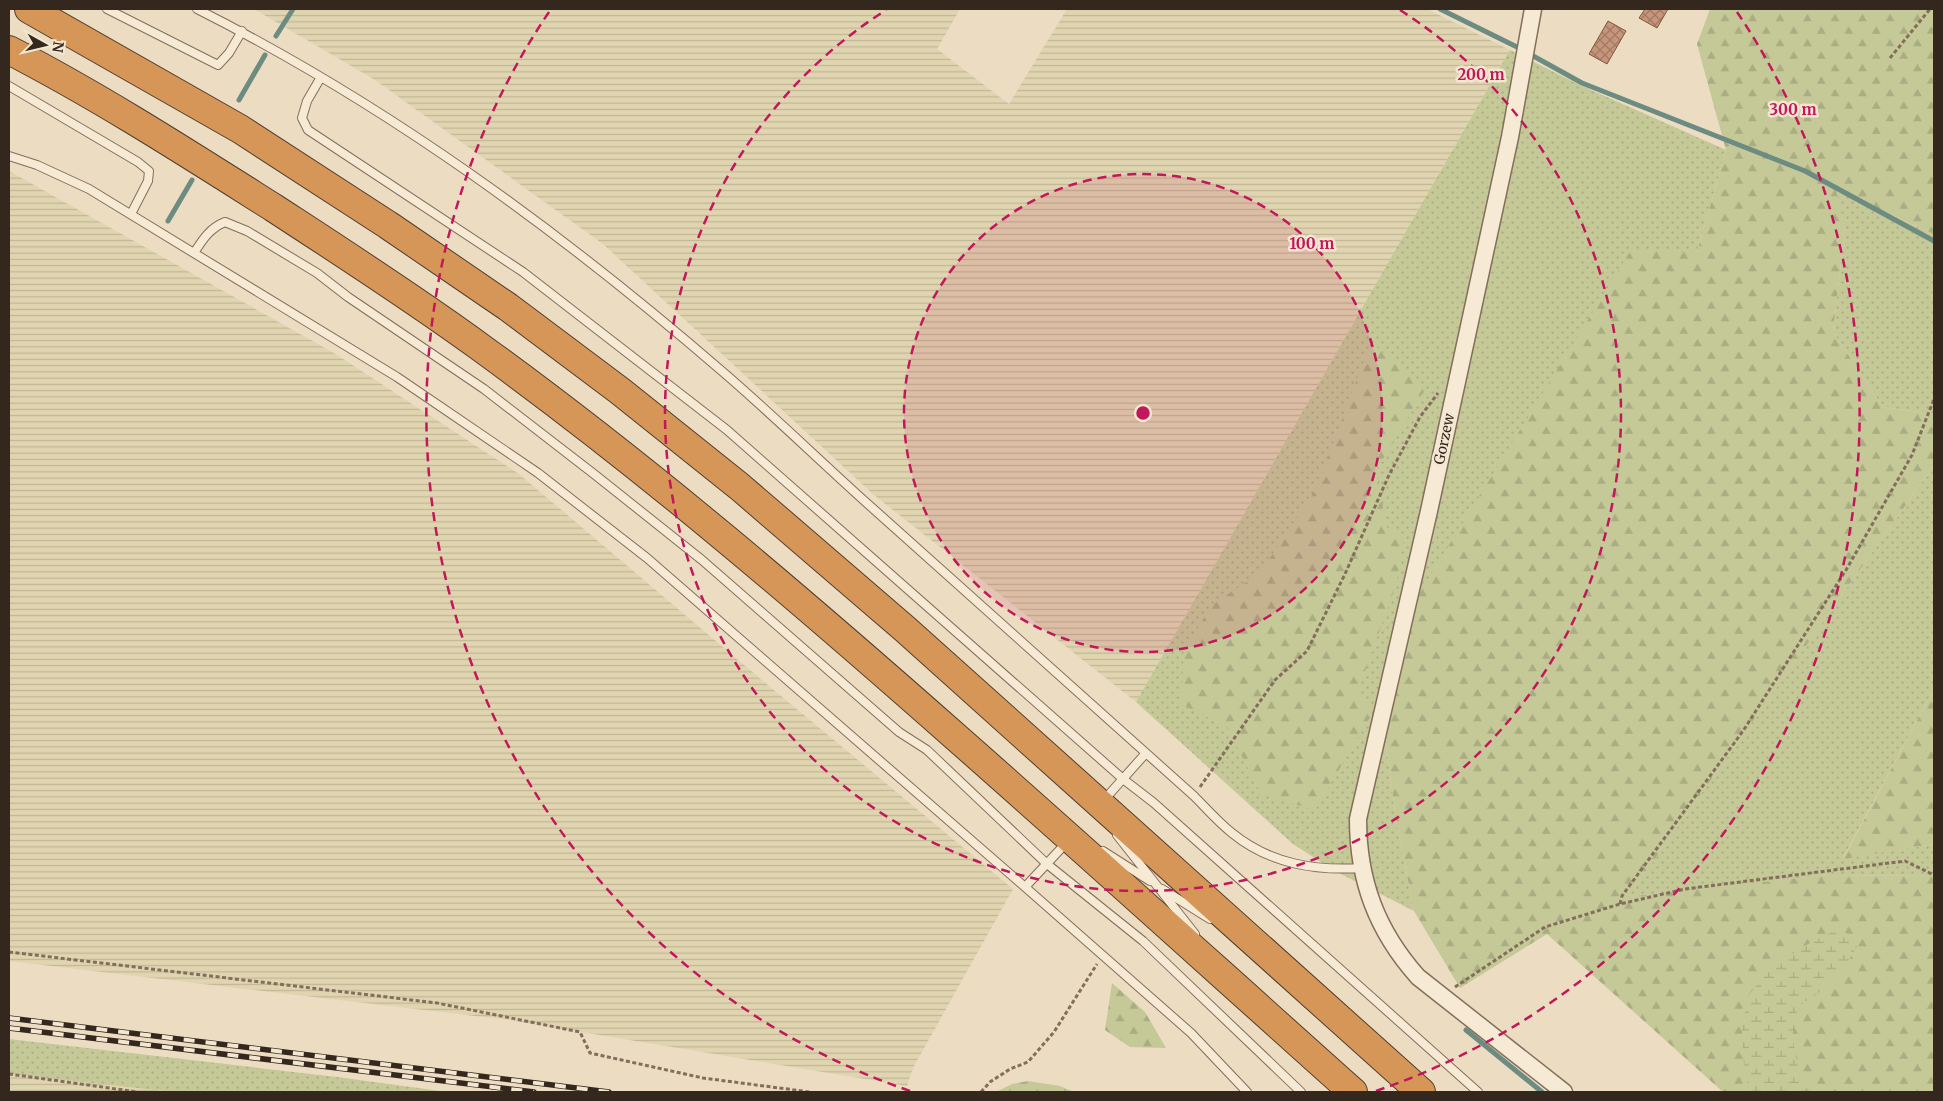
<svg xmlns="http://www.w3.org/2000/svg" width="1943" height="1101" font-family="Merriweather,serif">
	<defs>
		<pattern id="farmland-rules" width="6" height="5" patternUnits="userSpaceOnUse" patternTransform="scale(1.25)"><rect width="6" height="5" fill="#e0d5b0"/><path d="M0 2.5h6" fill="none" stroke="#c1b797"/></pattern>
		<pattern id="grass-dots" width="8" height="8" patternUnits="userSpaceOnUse" patternTransform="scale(1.25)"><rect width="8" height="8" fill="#c5c897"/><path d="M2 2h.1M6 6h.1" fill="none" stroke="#aaac82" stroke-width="1.8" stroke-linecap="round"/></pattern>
		<pattern id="forest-firs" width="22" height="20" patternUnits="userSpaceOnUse" patternTransform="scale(1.25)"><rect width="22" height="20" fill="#c5c897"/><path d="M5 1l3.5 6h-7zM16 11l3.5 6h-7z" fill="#aaac82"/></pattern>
		<pattern id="wetland-marsh" width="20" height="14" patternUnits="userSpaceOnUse" patternTransform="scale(1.25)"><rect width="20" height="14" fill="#c5c897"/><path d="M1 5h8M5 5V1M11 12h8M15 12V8" fill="none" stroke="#aaac82"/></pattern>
		<pattern id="building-cross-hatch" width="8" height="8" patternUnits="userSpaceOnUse" patternTransform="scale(1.25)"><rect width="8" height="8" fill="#c6957b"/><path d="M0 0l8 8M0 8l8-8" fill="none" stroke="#a27a64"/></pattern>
	</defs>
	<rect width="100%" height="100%" fill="#ebdcc2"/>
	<path fill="url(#farmland-rules)" d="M 254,9 L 960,9 L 937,49 L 1009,104 L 1067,9 L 1427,9 L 1510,50 L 1136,702 L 874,495 L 603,244 L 375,80 Z
		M 9,171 L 334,353 L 519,474 L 763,681 L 1013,889 L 913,1068 L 907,1086 L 509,1020 L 9,961 Z
		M 9,1074 L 173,1092 L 9,1092 Z"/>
	<path fill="url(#grass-dots)" d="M 1510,50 L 1580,85 L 1726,150 L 1697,252 L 1386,745 L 1396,819 L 1414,911 L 1335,871 L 1293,844 L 1136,702 Z
		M 1835,190 L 1934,234 L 1934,414 L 1883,407 L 1833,332 L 1845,229 Z
		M 1934,465 L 1934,689 L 1843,858 L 1934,844 L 1934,876 L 1827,875 L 1627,898 Z
		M 9,1039 L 337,1077 L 448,1092 L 173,1092 L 9,1074 Z"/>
	<path fill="url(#forest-firs)" d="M 1710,9 L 1934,9 L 1934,234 L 1836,190 L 1845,229 L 1833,332 L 1883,407 L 1934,414 L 1934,465 L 1628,897 L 1827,875 L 1934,876 L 1934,1092 L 1723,1092 L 1547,934 L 1460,988 L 1414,911 L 1396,819 L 1386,745 L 1409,610 L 1631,250 L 1697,252 L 1726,150 L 1697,44 Z
		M 1371,342 L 1425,389 L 1377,469 L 1386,527 L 1404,536 L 1397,582 L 1359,688 L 1372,714 L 1315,810 L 1261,794 L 1227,727 L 1181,704 L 1184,651 L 1212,605 L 1260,573 L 1316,489 Z
		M 1934,689 L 1934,844 L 1843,859 Z
		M 1112,983 L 1145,1012 L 1166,1048 L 1130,1047 L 1105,1030 Z
		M 1028,1081 L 1060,1086 L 1074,1092 L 996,1092 L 1012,1084 Z"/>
	<path fill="url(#wetland-marsh)" d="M 1839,929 L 1860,941 L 1846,965 L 1824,989 L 1798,1007 L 1792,1037 L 1800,1075 L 1808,1092 L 1749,1092 L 1743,1058 L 1742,1029 L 1748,996 L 1769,970 L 1804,946 Z"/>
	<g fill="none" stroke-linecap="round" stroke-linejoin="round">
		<path stroke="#6c8b81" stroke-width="5" d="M 1440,9 L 1517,47 L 1582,83 L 1805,171 L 1934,241
			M 276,36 L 293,9
			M 239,100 L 265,55
			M 168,221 L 192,180
			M 1466,1030 L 1542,1092"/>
	</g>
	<path fill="url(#building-cross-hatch)" stroke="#815742" d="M 1645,9 L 1668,9 L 1657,28 L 1639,18 Z
		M 1608,21 L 1626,31 L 1607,64 L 1589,54 Z"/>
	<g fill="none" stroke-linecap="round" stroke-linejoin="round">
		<g stroke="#836e5b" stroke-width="10">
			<path id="lane" d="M 107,9 L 218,65 L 229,53 L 242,31
				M 197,9 C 388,105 561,232 723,372 C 773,415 820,461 869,505 C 977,603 1086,699 1194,796 C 1206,808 1218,822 1232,833 C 1270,864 1315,871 1362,868
				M 321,77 L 307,101 L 302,118 L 308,130 L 523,272 L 727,430 L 1123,779 L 1154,803 L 1478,1092
				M 9,86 L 138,162 L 149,171 L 148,181 L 131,214
				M 9,156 L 37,165 L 89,189 L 397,377 L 538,473 L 647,558 L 1025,887 L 1191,1033 L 1247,1092
				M 194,253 C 203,239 210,228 225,222 L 247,231 L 317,273 L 348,297 L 484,389 L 594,474 L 702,560 L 899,732 L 927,750 L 1047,864 L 1143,941 L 1301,1092
				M 1104,800 L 1146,753
				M 1117,835 L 1195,934
				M 1103,851 L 1150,881
				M 1025,887 L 1068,841
				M 1162,889 L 1210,919"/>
		</g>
		<g stroke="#836e5b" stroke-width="19">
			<path id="street" d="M 1533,9 L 1510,137 L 1429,511 L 1358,819 C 1358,881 1377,931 1418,977 L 1564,1092"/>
		</g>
		<g stroke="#513d2f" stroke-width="30">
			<path id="highway" d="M 29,9 L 240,129 L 388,225 L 508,307 L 620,391 L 740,487 L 905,629 L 1421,1092
				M 9,50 C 100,97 187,153 274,208 C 343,253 413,298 480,347 C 647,468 803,602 957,738 C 1090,855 1221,974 1353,1092"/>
		</g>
		<path stroke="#836e5b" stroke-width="3" stroke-dasharray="4 2.5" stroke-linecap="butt" d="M 1890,58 L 1930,9
			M 1200,787 L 1275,680 L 1307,651 L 1345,574 L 1389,475 L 1420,417 L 1438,393
			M 1620,904 L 1622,896 L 1743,731 L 1846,570 L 1912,455 L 1934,399
			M 9,952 L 437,1003 L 580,1032 L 590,1053 L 703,1078 L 810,1092
			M 1455,987 L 1545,927 L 1620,904 L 1685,889 L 1905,861 L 1934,875
			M 9,1074 L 138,1092
			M 981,1092 L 990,1082 L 1010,1069 L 1028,1062 L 1054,1032 L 1097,964"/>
		<use href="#lane" stroke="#f6ead5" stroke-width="8"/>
		<use href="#street" stroke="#f6ead5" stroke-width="16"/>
		<use href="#highway" stroke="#d59658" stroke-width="28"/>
		<g stroke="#34271e" stroke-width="5.5">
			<path id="rail" d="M 9,1018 L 609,1092
				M 9,1028 L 534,1092"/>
		</g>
		<use href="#rail" stroke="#f3e7d1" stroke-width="4" stroke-dasharray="11" stroke-linecap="butt"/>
	</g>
	<circle cx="1143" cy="413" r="239" fill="#c2185b" fill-opacity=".12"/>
	<g fill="none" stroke="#c2185b" stroke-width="2.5" stroke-dasharray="9 6">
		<circle cx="1143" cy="413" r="239"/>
		<path d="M1400 10A478 478 0 1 1 886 10"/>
		<path d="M910 1091A717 717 0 0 1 549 12M1737 12A717 717 0 0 1 1376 1091"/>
	</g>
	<g text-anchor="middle" stroke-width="5" stroke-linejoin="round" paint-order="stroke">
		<g font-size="14" fill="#34271e" stroke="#f3e7d1">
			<text transform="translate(1444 439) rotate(-78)" y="5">Gorzew</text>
		</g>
	</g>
	<circle cx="1143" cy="413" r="8" fill="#c2185b" stroke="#f3e7d1" stroke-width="2.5"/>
	<g font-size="15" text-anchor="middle" font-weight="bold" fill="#c2185b" stroke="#f3e7d1" stroke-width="5" stroke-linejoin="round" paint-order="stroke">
		<text x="1481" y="80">200 m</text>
		<text x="1793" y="115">300 m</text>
		<text x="1312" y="249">100 m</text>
	</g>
	<rect width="1943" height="1101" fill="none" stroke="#34271e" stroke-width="20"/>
	<g transform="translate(45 45) rotate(98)" stroke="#f3e7d1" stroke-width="4" paint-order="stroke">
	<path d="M0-4L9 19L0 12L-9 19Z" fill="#34271e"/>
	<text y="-8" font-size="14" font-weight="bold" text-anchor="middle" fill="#34271e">N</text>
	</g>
</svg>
